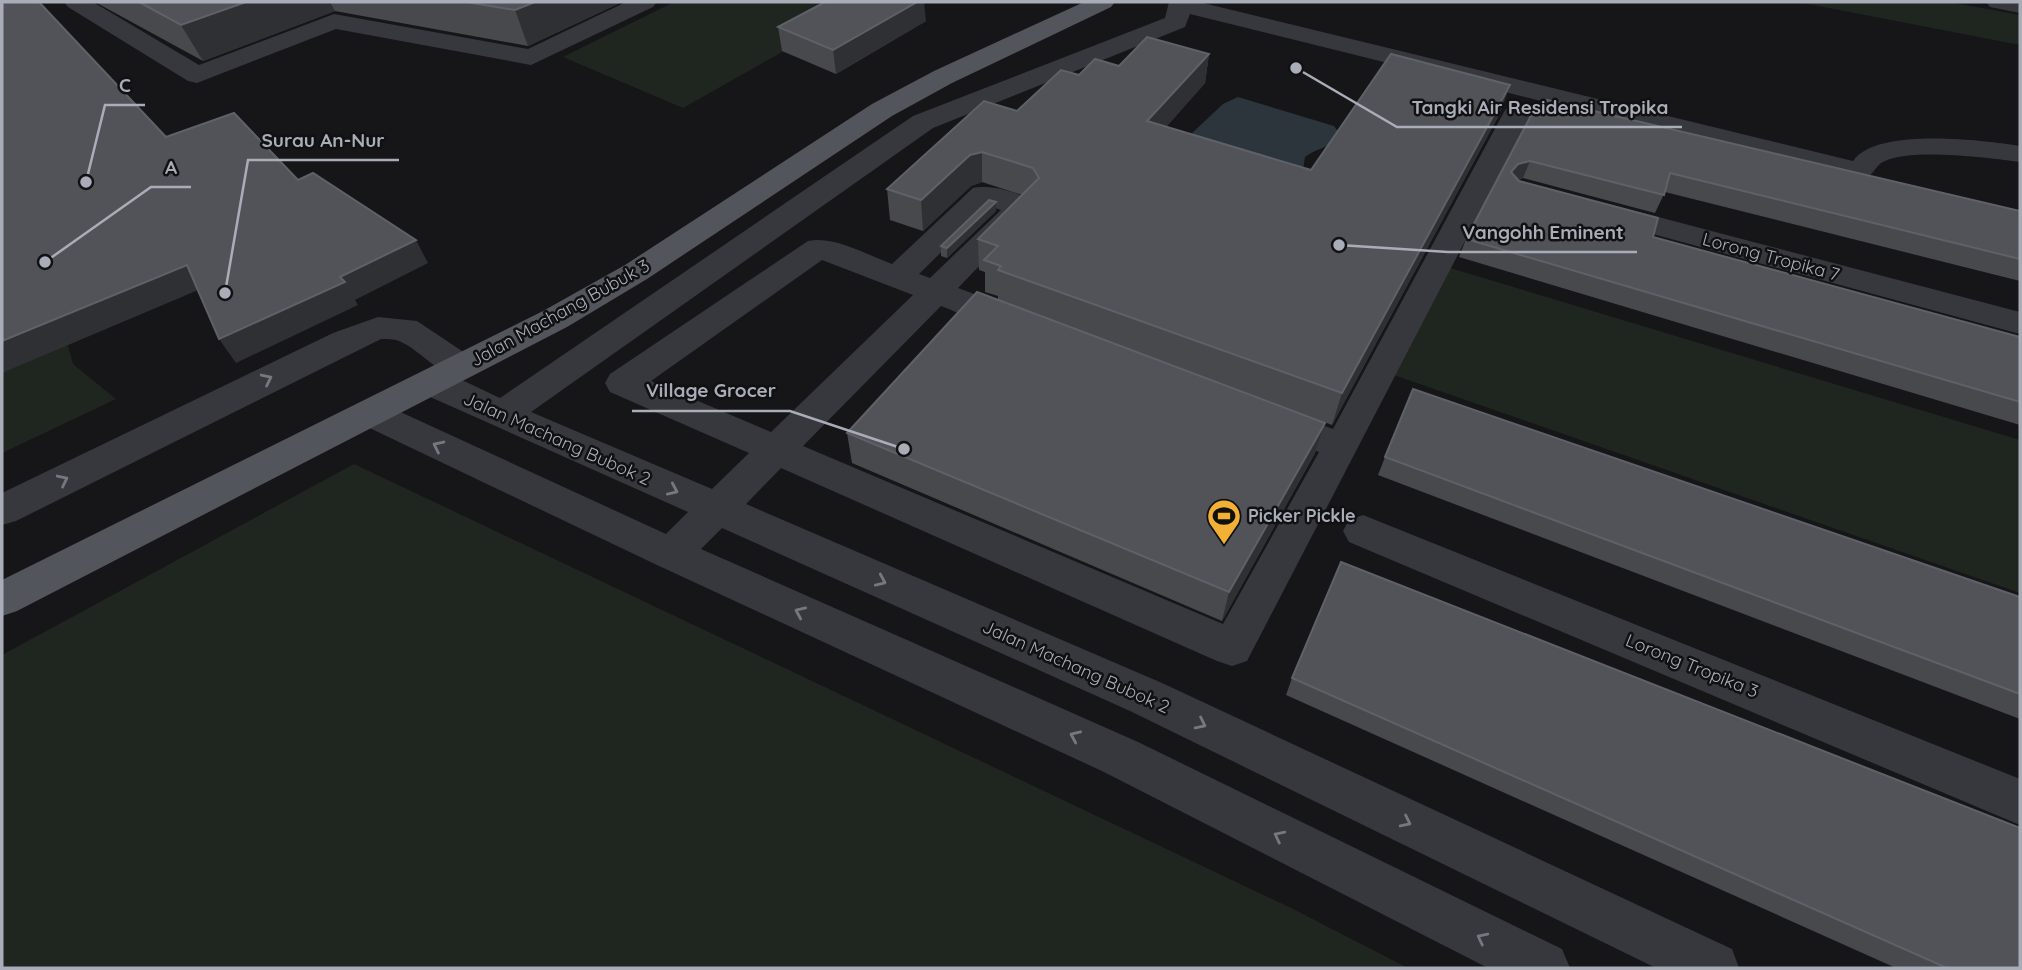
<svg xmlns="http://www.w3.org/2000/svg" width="2022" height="970" font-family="Quicksand,sans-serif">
	<rect width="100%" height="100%" fill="#161618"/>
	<path fill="#1e261f" d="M 674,2 L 848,2 L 819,31 L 683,108 L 563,57 Z
		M 1798,2 L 1949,2 L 2020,15 L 2020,45 Z
		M 1447,267 L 2020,440 L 2020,593 L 1391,374 Z
		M 57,306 L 73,364 L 116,399 L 2,453 L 2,345 Z
		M 354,464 L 1293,909 L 1408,968 L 2,968 L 2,655 Z"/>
	<path fill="#2c353c" d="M 1238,97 L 1334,126 L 1339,133 C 1325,152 1322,145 1305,157 L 1302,175 L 1190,135 L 1223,104 Z"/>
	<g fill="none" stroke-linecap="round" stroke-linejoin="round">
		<path fill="#37383d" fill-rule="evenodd" d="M 64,2 L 93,2 L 199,65 L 334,14 L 528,49 L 626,2 L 657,2 L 653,7 L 531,65 L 336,29 L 197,83 L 188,81 L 68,7 Z
			M 1169,2 L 1199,2 L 1853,161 C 1876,127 1983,140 2020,146 L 2020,162 C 1989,158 1913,148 1885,161 C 1873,166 1876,176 1860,180 L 1190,14 L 1185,27 L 933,128 L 531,412 L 712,489 L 749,453 L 610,392 L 605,383 L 610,374 L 808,241 C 834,235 867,255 892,264 L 973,188 C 989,184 1026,192 1036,207 L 958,288 L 1028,314 L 1033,322 L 1028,330 C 1001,337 966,315 941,306 L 803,446 L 1223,624 L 1319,452 L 1258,429 L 1253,420 L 1258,411 L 1271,407 L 1333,429 L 1504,112 L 1508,106 L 1518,104 L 1528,106 L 1532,112 L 1247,661 L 1232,666 L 1217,661 L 781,468 L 746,504 L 1162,683 L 1732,949 L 1739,968 L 1656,968 L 1130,711 L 722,528 L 701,549 L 1138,742 L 1562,949 L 1570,968 L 1488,968 L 1104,772 L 657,565 L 357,422 L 352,413 L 357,404 L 370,400 L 383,404 L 666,534 L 688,512 L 419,392 L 414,383 L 419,374 C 445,367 476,388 500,398 L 913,116 L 1165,18 ZM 988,206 L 1001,210 L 930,278 L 919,274 ZM 822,260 L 913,295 L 771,432 L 651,381 Z
			M 1986,2 L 2020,2 L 2020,13 L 1990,7 Z
			M 1605,203 L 2020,312 L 2020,334 L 1594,218 L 1590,212 L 1594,206 Z
			M 378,317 L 417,321 L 474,359 L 479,367 L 474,375 C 443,384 425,352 399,341 C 394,339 387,339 381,339 L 16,521 L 2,525 L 2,493 L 333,333 Z
			M 1363,515 L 2020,779 L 2020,825 L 1349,542 L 1343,531 L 1349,520 Z"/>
		<path fill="#53555c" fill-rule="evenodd" d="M 1084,2 L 1115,2 L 1111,7 L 952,83 L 892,116 L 647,279 L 567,327 L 17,611 L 2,616 L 2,580 L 543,311 L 625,265 L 872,104 L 934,71 Z"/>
	</g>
	<path fill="#47494d" d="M 95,2 L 622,2 L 528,46 L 335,11 L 203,61 Z
		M 926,21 L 836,74 L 782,51 L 778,27 Z
		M 1209,54 L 1205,83 L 1166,127 L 1311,170 L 1510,85 L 1499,115 L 1332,425 L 1153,359 L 1325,423 L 1315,453 L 1222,621 L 852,463 L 847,433 L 998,300 L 998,296 L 985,292 L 985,272 L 979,270 L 978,239 L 1022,195 L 982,182 L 971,186 L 923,231 L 890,220 L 887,189 L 1079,75 L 1119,66 Z
		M 1547,100 L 2020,211 L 2020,281 L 1665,192 L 1655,213 L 1523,178 L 1518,180 L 1653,237 L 2020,337 L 2020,425 L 1459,257 L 1466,239 L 1544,108 Z
		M 996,202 L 996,211 L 947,258 L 941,256 L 941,246 Z
		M 1385,457 L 2020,597 L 2020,719 L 1378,475 Z
		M 1292,678 L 2020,968 L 1896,968 L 1286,695 Z"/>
	<path fill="#2f3033" d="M 246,2 L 330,2 L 335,11 L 203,61 L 181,25 Z
		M 535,2 L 622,2 L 528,46 L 515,10 Z
		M 917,2 L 924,2 L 926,21 L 836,74 L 833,50 Z
		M 1209,54 L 1205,83 L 1144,152 L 1147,121 Z
		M 1510,85 L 1499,115 L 1332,425 L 1342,393 Z
		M 982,152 L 982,182 L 971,186 L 923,231 L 921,200 L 970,155 Z
		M 1530,161 L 1523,178 L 1511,181 L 1511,172 L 1518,164 Z
		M 996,202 L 996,211 L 947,258 L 947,248 Z
		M 416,240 L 428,263 L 355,300 L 358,305 L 236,363 L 219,339 Z
		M 187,265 L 203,288 L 2,373 L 2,341 Z
		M 1325,423 L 1315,453 L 1222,621 L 1229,592 Z"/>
	<path fill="#525359" stroke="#5f6168" stroke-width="2" d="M 2,2 L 39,2 L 166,137 L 234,113 L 298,180 L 313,173 L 416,240 L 340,277 L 345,282 L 219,339 L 187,265 L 2,341 Z
		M 139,2 L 246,2 L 181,25 Z
		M 466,2 L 535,2 L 515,10 Z
		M 825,2 L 917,2 L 833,50 L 778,27 Z
		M 1147,37 L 1209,54 L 1147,121 L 1311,170 L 1391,54 L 1510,85 L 1342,393 L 998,270 L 1001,266 L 984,260 L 998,246 L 978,239 L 1039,178 L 1033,168 L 982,152 L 970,155 L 921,200 L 887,189 L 984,101 L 1017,111 L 1061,70 L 1079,75 L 1095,59 L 1119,66 Z
		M 1547,100 L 2020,211 L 2020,259 L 1670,173 L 1664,195 L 1530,161 L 1518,164 L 1511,172 L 1519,181 L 1658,218 L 1653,237 L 2020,337 L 2020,402 L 1466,239 L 1536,106 L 1546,108 Z
		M 989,200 L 996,202 L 947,248 L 941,246 Z
		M 977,292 L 1325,423 L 1229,592 L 847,433 Z
		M 1413,389 L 2020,597 L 2020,694 L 1385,457 Z
		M 1341,562 L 2020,828 L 2020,968 L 1947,968 L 1292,678 Z"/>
	<defs><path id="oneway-chevron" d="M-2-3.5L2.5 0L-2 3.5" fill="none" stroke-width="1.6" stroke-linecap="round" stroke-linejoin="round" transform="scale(1.75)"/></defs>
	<g stroke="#757881">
		<use href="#oneway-chevron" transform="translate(267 379) rotate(-26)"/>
		<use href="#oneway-chevron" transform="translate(438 446) rotate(-154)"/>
		<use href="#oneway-chevron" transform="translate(63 480) rotate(-26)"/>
		<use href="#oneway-chevron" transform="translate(673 490) rotate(24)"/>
		<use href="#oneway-chevron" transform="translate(881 581) rotate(24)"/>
		<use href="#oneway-chevron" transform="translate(800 612) rotate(-156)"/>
		<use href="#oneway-chevron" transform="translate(1201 724) rotate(26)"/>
		<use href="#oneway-chevron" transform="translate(1075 736) rotate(-156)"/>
		<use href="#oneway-chevron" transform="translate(1406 822) rotate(26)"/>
		<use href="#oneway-chevron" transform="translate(1279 836) rotate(-153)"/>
		<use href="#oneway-chevron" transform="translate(1482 938) rotate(-153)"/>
	</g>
	<defs>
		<g id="stadium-pin" transform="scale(1.75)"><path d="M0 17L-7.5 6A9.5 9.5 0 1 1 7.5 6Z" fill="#f2b134" stroke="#111113"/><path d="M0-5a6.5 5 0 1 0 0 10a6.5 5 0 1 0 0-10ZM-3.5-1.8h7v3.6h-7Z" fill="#111"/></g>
	</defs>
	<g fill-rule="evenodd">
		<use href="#stadium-pin" x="1224" y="516"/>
	</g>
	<g text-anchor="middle" stroke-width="5" stroke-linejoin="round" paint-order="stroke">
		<g font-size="18" fill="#a8adb8" stroke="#111113">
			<text transform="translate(1771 257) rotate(15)" y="6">Lorong Tropika 7</text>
			<text transform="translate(560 313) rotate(-29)" y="6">Jalan Machang Bubuk 3</text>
			<text transform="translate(557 439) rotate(24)" y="6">Jalan Machang Bubok 2</text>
			<text transform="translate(1692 666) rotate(22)" y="6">Lorong Tropika 3</text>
			<text transform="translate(1076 667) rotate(24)" y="6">Jalan Machang Bubok 2</text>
		</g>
		<g font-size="18" font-weight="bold" fill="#a8adb8" stroke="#111113" text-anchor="start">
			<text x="1248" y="522">Picker Pickle</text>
		</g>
	</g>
	<path fill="none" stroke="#a8adb8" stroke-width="2.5" d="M86 182L105 105H145M1296 68L1397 127H1682M225 293L248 160H399M45 262L151 187H191M1339 245L1448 252H1637M904 449L790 411H632"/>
	<g fill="#a8adb8" stroke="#111113" stroke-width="2.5">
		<circle cx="86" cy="182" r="7"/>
		<circle cx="1296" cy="68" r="7"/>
		<circle cx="225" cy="293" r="7"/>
		<circle cx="45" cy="262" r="7"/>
		<circle cx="1339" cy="245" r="7"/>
		<circle cx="904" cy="449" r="7"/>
	</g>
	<g font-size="19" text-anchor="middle" font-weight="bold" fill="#a8adb8" stroke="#111113" stroke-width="5" stroke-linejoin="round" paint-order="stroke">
		<text x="125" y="92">C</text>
		<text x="1540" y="114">Tangki Air Residensi Tropika</text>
		<text x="323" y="147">Surau An-Nur</text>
		<text x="171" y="174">A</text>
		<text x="1543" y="239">Vangohh Eminent</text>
		<text x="711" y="397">Village Grocer</text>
	</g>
	<rect width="2022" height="970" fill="none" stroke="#a8adb8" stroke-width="7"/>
</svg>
